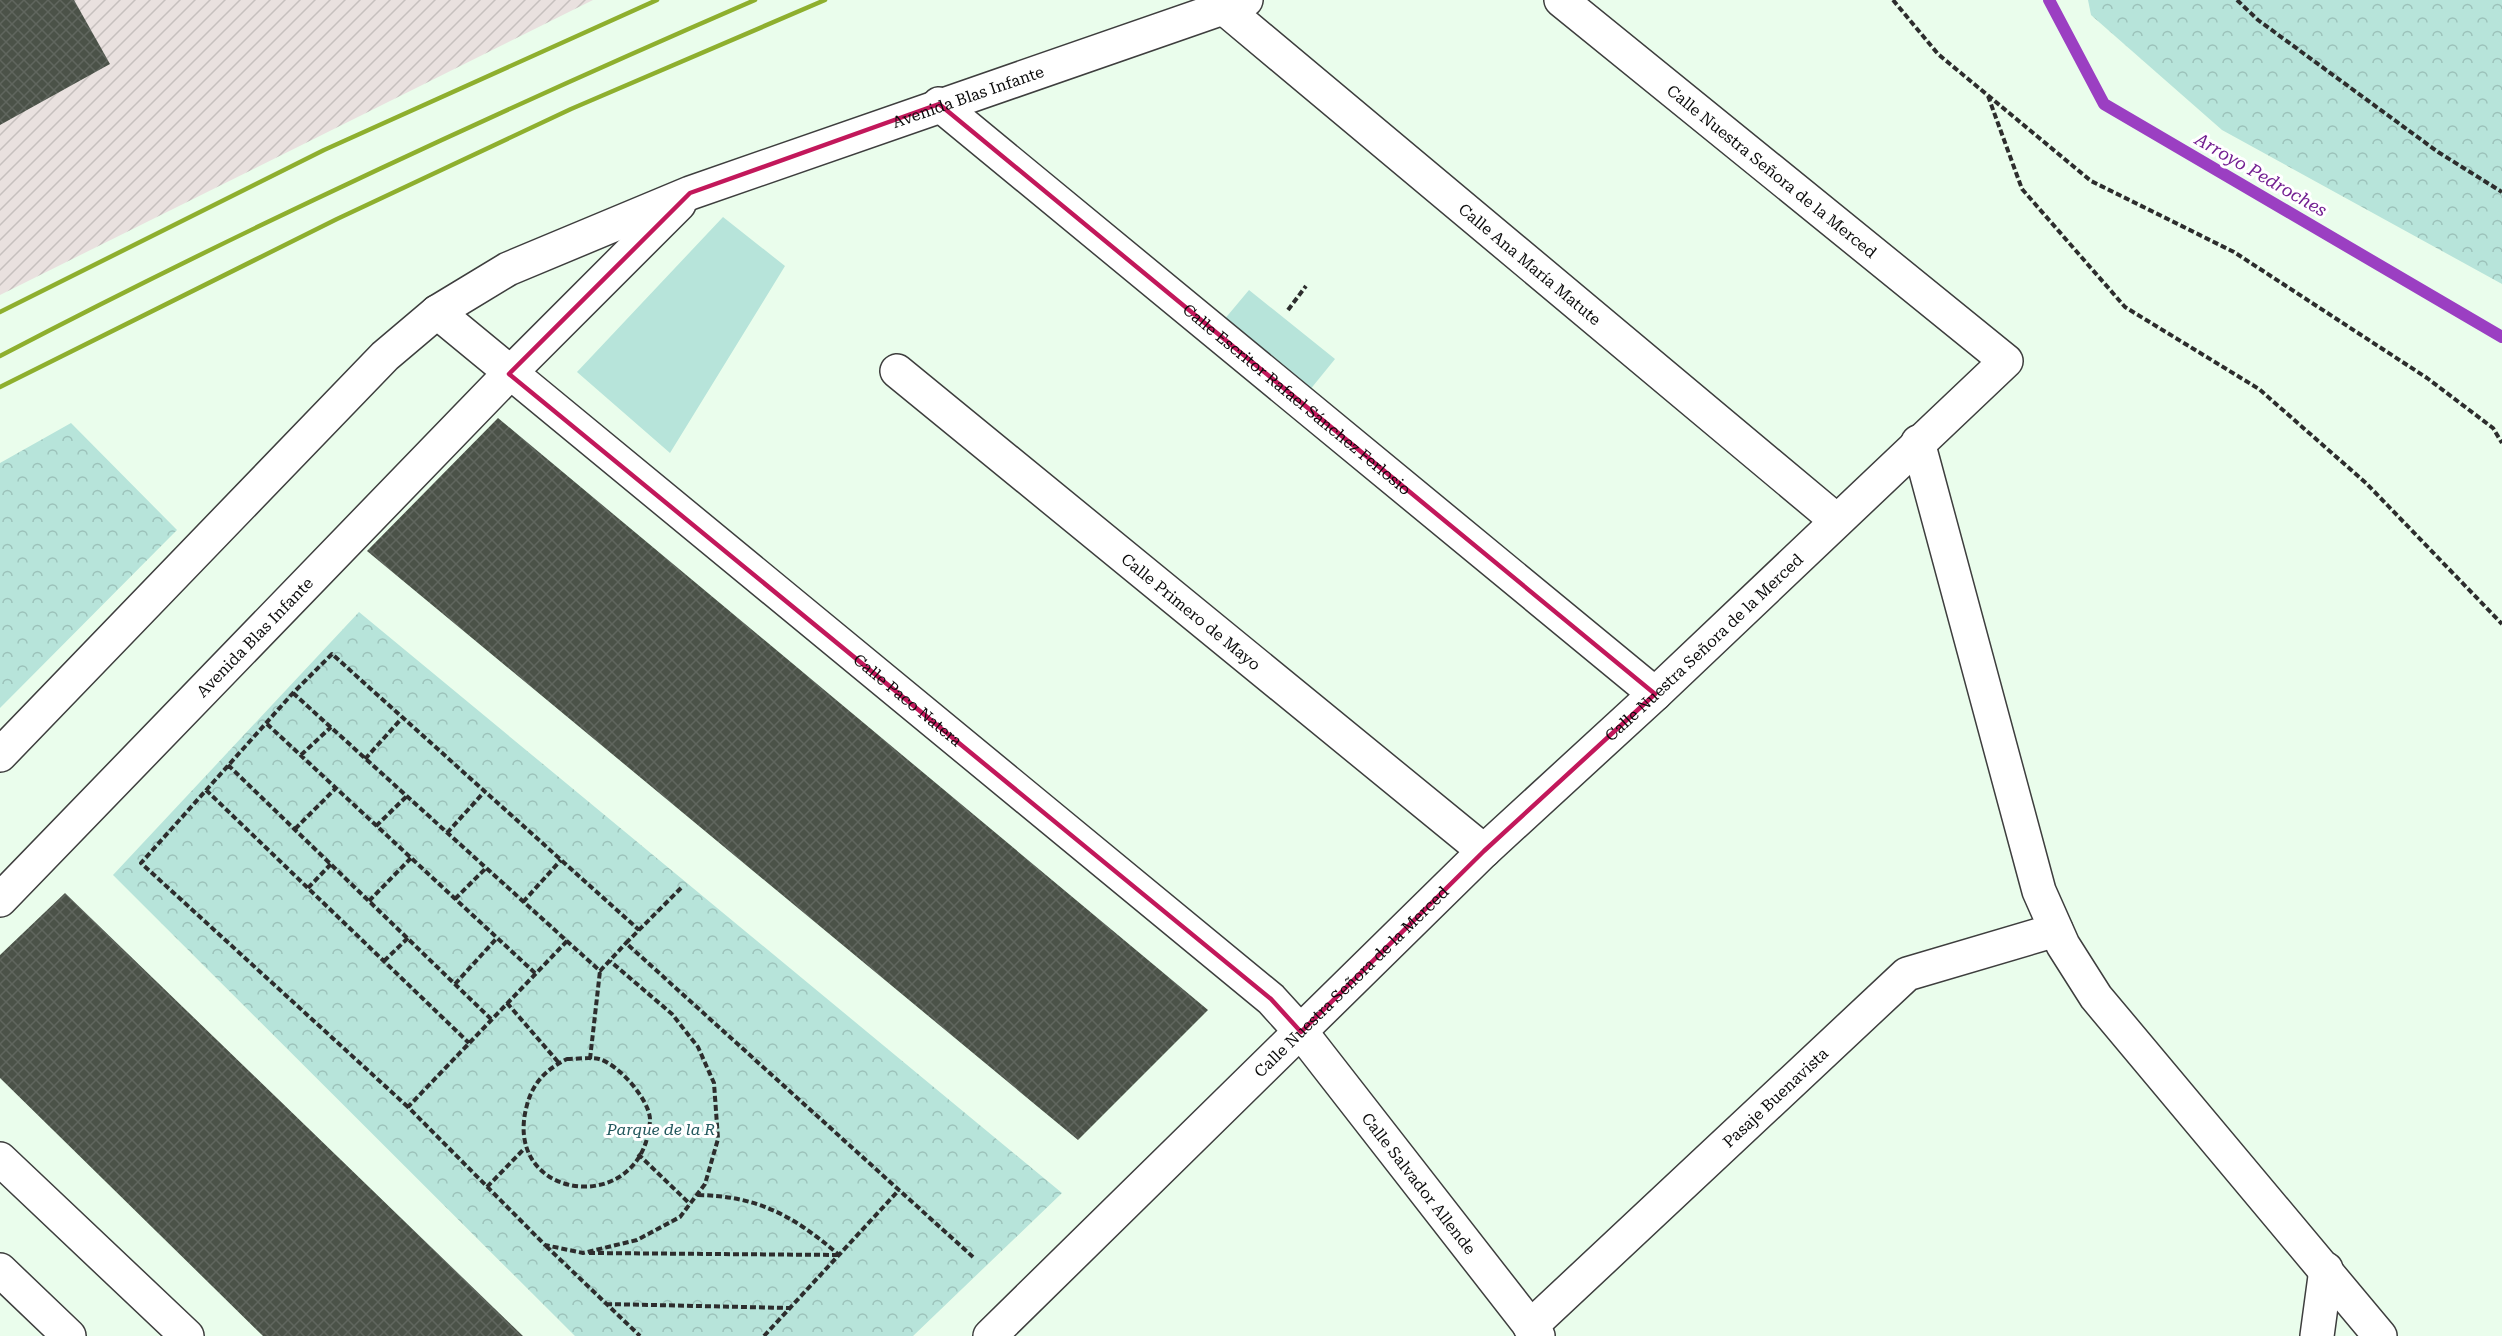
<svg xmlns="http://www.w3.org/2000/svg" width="2502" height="1336" font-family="'Roboto Serif',serif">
	<defs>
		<pattern id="industrial-furrows" width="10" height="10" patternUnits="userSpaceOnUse" patternTransform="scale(1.5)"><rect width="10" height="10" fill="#e9e1df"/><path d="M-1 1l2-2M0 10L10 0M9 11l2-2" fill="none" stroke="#c6c0be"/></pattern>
		<pattern id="park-crowns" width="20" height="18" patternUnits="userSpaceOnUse" patternTransform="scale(1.5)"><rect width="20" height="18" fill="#b7e4da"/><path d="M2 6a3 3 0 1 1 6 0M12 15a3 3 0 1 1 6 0" fill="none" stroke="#9cc2ba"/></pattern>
		<pattern id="building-cross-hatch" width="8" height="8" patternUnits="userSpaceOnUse" patternTransform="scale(1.5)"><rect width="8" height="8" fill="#4b5248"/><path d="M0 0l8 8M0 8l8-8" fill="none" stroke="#60665e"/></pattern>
	</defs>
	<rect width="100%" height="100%" fill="#eafdec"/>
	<path fill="url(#industrial-furrows)" d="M 0,0 L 593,0 L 0,295 Z"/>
	<path fill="#b7e4da" d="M 723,217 L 785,266 L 670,453 L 577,372 Z
		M 1249,290 L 1335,359 L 1309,391 L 1223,321 Z"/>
	<path fill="url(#park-crowns)" d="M 2088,0 L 2502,0 L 2502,284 L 2222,130 L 2091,15 Z
		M 71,423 L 177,530 L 0,708 L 0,463 Z
		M 359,612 L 1062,1193 L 913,1336 L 575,1336 L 113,875 Z"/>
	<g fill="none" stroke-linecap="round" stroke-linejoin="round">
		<path stroke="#9b3fc2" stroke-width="12" d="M 2049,0 L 2104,104 L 2502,337"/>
	</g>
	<path fill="url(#building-cross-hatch)" d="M 0,0 L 74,0 L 110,64 L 0,125 Z
		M 498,418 L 1208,1010 L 1078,1140 L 367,551 Z
		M 65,893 L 523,1336 L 263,1336 L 0,1078 L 0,955 Z"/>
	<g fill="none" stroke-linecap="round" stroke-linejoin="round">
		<g stroke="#3e3e3e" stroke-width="36">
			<g id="minor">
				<path id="s1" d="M 1224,8 L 1836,520"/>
				<path id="s2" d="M 939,104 L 1655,694"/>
				<path id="s3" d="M 437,312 L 1271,999 L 1301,1032 L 1538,1336"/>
				<path id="s4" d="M 897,371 L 1484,851"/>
				<path d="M 1918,442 L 2039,891 L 2063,945 L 2096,997 L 2380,1336"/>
				<path id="s5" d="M 0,755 L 385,356 L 437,312 L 508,269 L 690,193 L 1246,0"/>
				<path id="s6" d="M 0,900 L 509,374 L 679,204"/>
				<path d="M 0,1159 L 187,1336"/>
				<path d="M 0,1270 L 69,1336"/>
				<path id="s7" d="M 1530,1327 L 1907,974 L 2056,930"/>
				<path id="s8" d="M 990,1336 L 1484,851 L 1655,694 L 2006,361 L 1561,0"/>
				<path d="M 2317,1336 L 2326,1269"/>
			</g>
		</g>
		<path stroke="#2d2d2d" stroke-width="4" stroke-dasharray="6 3" stroke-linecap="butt" d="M 1893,0 L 1938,54 L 2091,181 L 2234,252 L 2427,378 L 2493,428 L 2502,443
			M 2237,0 L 2258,20 L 2438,152 L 2502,192
			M 1988,96 L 2022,189 L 2125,307 L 2259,389 L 2366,483 L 2502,624
			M 1288,310 L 1306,286
			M 293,693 L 600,971 L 626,943
			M 267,724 L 536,974
			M 301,755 L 331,727
			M 365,759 L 403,717
			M 228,765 L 491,1019
			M 206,790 L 469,1043
			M 376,826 L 407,796
			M 295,829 L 336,788
			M 447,833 L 485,791
			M 308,888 L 331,864
			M 681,888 L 626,943 L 973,1257
			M 455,899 L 486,868
			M 369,901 L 411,858
			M 523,902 L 561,860
			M 567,941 L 408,1107 L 545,1245 L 583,1253 L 637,1240 L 680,1217 L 705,1184 L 718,1139 L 714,1083 L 698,1047 L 672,1014 L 610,961
			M 384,961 L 408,938
			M 455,984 L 497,938
			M 507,1003 L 559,1063
			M 567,1059 C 577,1059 589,1057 599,1059 C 618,1064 649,1099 650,1119 C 650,1126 648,1136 646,1142 C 622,1216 502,1194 527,1105 C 533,1082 547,1069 567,1059 Z
			M 590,1059 L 600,971
			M 408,1107 L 141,863 L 293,693 L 332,654 L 639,930
			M 638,1154 L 690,1204
			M 487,1187 L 524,1149
			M 698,1195 C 758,1196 794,1216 839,1255
			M 546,1246 L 640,1336
			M 589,1253 L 839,1255
			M 606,1304 L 790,1308
			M 764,1336 L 899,1190"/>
		<use href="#minor" stroke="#fff" stroke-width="33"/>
		<path stroke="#8eaf2e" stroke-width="4.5" d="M 0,312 L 324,150 L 657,0
			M 0,356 C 247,227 499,111 755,0
			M 0,387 L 337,219 L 571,109 L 825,0"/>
	</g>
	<path fill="none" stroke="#c2185b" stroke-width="4.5" stroke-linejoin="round" d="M 939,104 L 1655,694 L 1484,851 L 1301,1032 L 1271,999 L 509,374 L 690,193 Z"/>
	<g text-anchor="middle" stroke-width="6" stroke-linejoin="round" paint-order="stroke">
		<g font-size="16" fill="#0b0b0b" stroke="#fff">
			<text dy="6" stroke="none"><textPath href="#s5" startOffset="1197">Avenida Blas Infante</textPath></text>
			<text transform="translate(1772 171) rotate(39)" y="6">Calle Nuestra Señora de la Merced</text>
			<text dy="6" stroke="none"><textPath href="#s1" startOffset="399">Calle Ana María Matute</textPath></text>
			<text dy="6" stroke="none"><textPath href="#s2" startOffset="464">Calle Escritor Rafael Sánchez Ferlosio</textPath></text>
			<text dy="6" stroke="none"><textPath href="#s4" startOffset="380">Calle Primero de Mayo</textPath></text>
			<text dy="6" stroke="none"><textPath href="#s6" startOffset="366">Avenida Blas Infante</textPath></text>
			<text dy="6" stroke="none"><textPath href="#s8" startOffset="992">Calle Nuestra Señora de la Merced</textPath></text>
			<text dy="6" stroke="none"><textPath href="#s3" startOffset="610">Calle Paco Natera</textPath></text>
			<text dy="6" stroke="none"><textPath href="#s8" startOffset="506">Calle Nuestra Señora de la Merced</textPath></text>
			<text dy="6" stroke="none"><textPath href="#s7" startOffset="336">Pasaje Buenavista</textPath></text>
			<text dy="6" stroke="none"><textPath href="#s3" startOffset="1317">Calle Salvador Allende</textPath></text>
		</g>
		<g font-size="16" font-style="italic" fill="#21575c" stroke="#fff">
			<text x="661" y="1135">Parque de la R</text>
		</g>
		<g font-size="18" font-style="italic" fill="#731f91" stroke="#fff">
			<text transform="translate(2261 175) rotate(30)" y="6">Arroyo Pedroches</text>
		</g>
	</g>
</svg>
